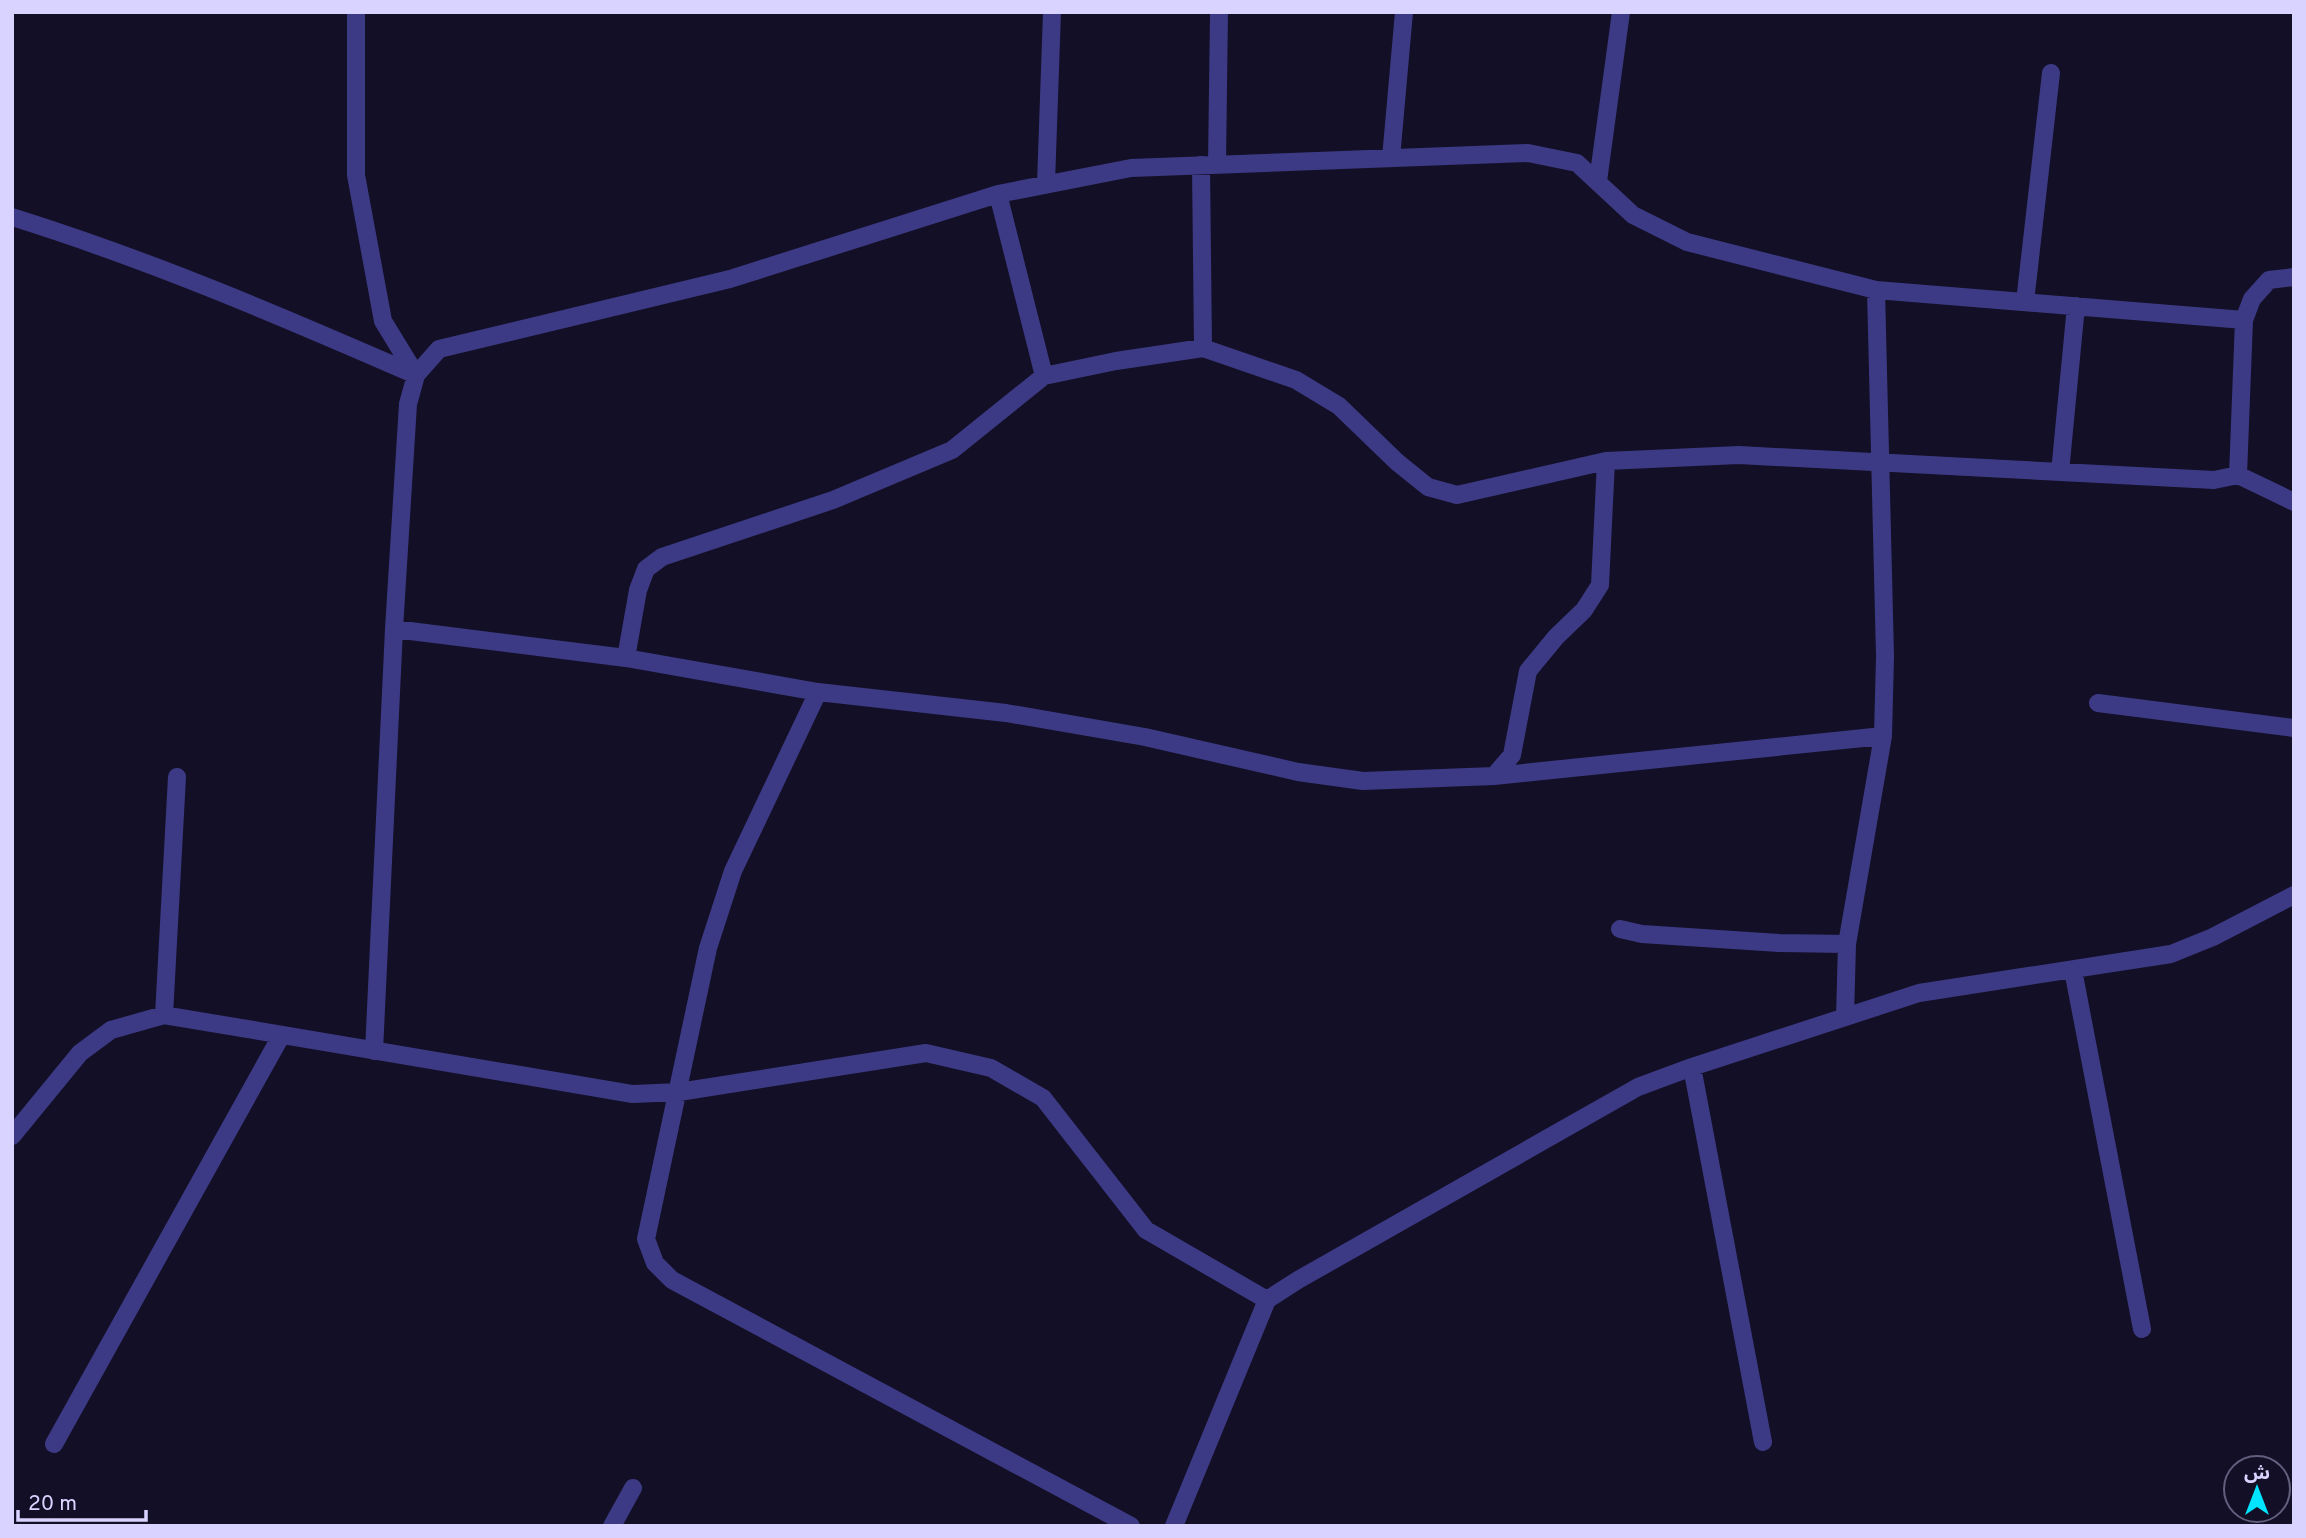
<svg xmlns="http://www.w3.org/2000/svg" width="2306" height="1538" font-family="Overpass,'Noto Sans Arabic',sans-serif">
	<rect width="100%" height="100%" fill="#130f26"/>
	<g fill="none" stroke-linecap="round" stroke-linejoin="round">
		<path stroke="#3d3a85" stroke-width="18" d="M 356,12 L 356,175 L 383,321 L 416,375
			M 1391,158 L 1404,12
			M 1217,164 L 1219,12
			M 1201,165 L 1203,348
			M 1598,181 L 1621,12
			M 1046,183 L 1052,12
			M 998,194 L 1044,376
			M 12,217 C 150,260 283,317 416,375
			M 2025,302 L 2051,73
			M 2060,472 L 2076,306
			M 2238,475 L 2244,320 L 2252,299 L 2269,280 L 2294,277
			M 394,629 L 626,658 L 818,692 L 1006,713 L 1145,737 L 1298,772 L 1363,781 L 1494,776 L 1883,736
			M 626,658 L 638,590 L 646,569 L 662,557 L 833,500 L 952,450 L 1044,376 L 1116,361 L 1203,348 L 1296,380 L 1339,406 L 1397,462 L 1428,487 L 1457,495 L 1606,461 L 1739,455 L 2214,480 L 2238,475 L 2294,502
			M 818,692 L 733,871 L 708,948 L 646,1239 L 655,1263 L 672,1280 L 1131,1526
			M 2098,703 L 2294,728
			M 1494,776 L 1512,755 L 1528,671 L 1556,637 L 1584,610 L 1600,585 L 1606,461
			M 1620,929 L 1642,934 L 1779,943 L 1847,944
			M 2073,970 L 2142,1329
			M 164,1015 L 177,777
			M 1845,1017 L 1847,944 L 1883,736 L 1885,656 L 1876,290
			M 374,1051 L 394,629 L 408,404 L 416,375 L 439,349 L 730,279 L 998,194 L 1131,168 L 1528,153 L 1577,163 L 1633,215 L 1687,242 L 1876,290 L 2244,320
			M 1692,1067 L 1763,1442
			M 12,1136 L 80,1053 L 111,1030 L 164,1015 L 633,1094 L 679,1092 L 926,1053 L 991,1068 L 1043,1098 L 1146,1230 L 1267,1300
			M 54,1444 L 281,1036
			M 612,1526 L 633,1488
			M 1174,1526 L 1267,1300 L 1298,1280 L 1638,1087 L 1692,1067 L 1919,993 L 2171,954 L 2213,937 L 2294,895"/>
	</g>
	<rect width="2306" height="1538" fill="none" stroke="#d9d4ff" stroke-width="28"/>
	<g transform="translate(2257 1489)"><circle r="33" fill="#130f26" stroke="#625e7d" stroke-width="2"/>
	<path d="M0-5L12 26L0 18L-12 26Z" fill="#00e5ff"/>
	<text y="-10" font-size="19" font-weight="bold" text-anchor="middle" fill="#d9d4ff">ش</text>
	</g>
	<path d="M18 1510v10h128v-10" fill="none" stroke="#d9d4ff" stroke-width="3.5"/>
	<text x="28" y="1510" font-size="21" fill="#d9d4ff" stroke="#130f26" stroke-width="5" paint-order="stroke">20 m</text>
</svg>
